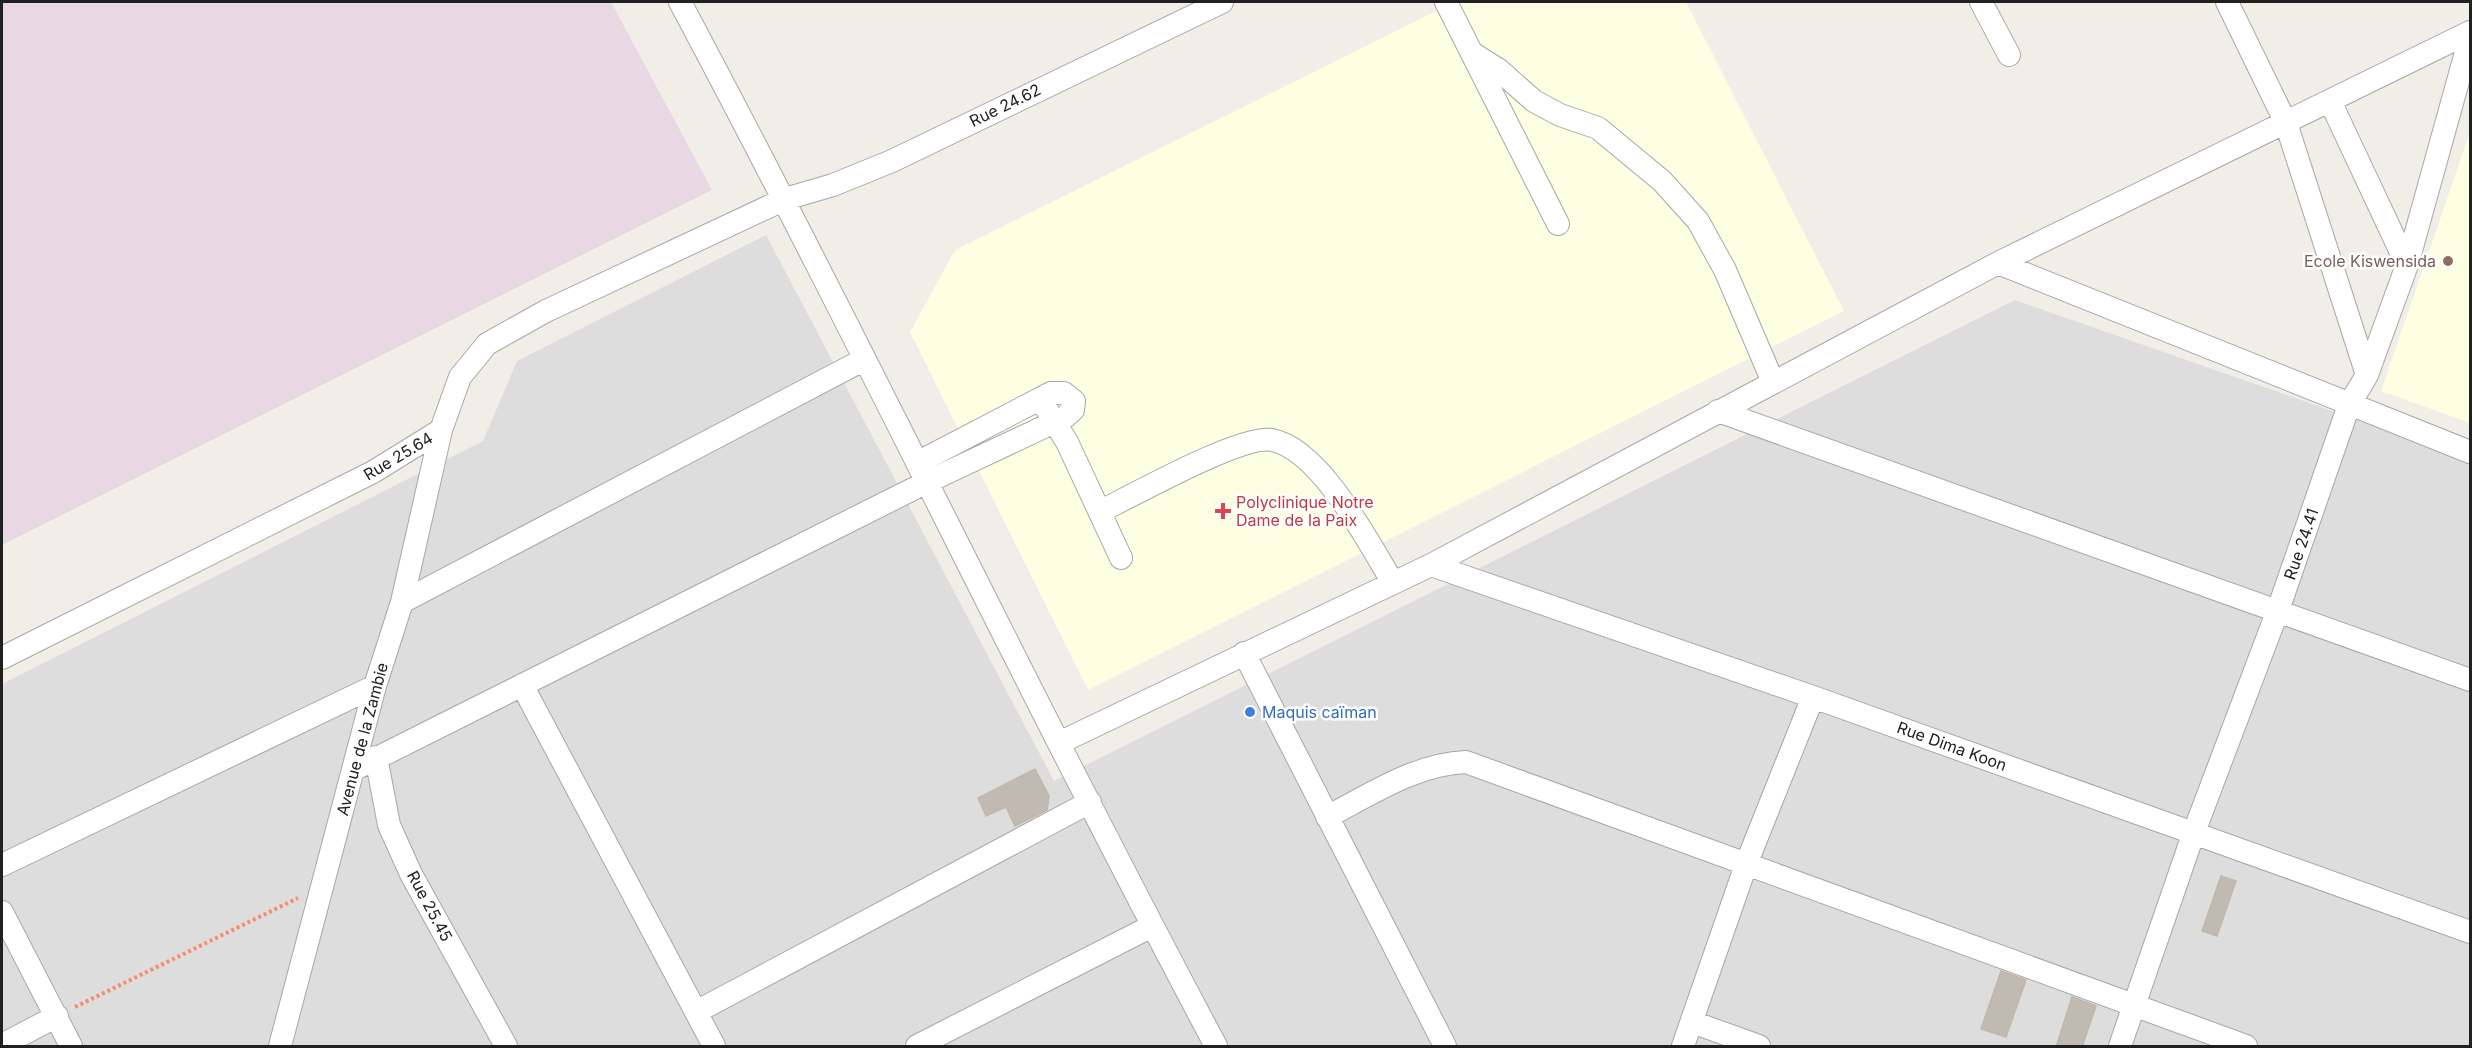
<svg xmlns="http://www.w3.org/2000/svg" width="2472" height="1048" font-family="Inter,sans-serif">
	<rect width="100%" height="100%" fill="#f0eee6"/>
	<path fill="#dedddd" d="M 766,235 L 1054,781 L 2015,300 L 2470,459 L 2470,1046 L 2,1046 L 2,684 L 483,441 L 517,361 Z"/>
	<path fill="#e9d8e4" d="M 2,2 L 611,2 L 712,190 L 2,545 Z"/>
	<path fill="#fcffe1" d="M 1454,2 L 1686,2 L 1844,311 L 1088,690 L 910,332 L 955,250 Z
		M 2470,132 L 2470,423 L 2381,391 Z"/>
	<path fill="#c1bab2" stroke="#c2b6a9" stroke-width="1.5" d="M 1035,769 L 1049,796 L 1047,810 L 1015,826 L 1006,807 L 986,816 L 978,798 Z
		M 2221,876 L 2236,881 L 2217,936 L 2202,931 Z
		M 2001,971 L 2026,980 L 2006,1037 L 1981,1029 Z
		M 2072,997 L 2096,1006 L 2082,1047 L 2056,1047 Z"/>
	<g fill="none" stroke-linecap="round" stroke-linejoin="round">
		<g stroke="#a7a7a7" stroke-width="24">
			<path id="minor" d="M 680,2 C 864,347 1032,701 1216,1046
				M 1446,2 L 1558,224
				M 1981,2 L 2009,55
				M 2227,2 L 2286,123 L 2367,375
				M 1472,53 L 1499,70 L 1534,101 L 1560,115 L 1598,128 L 1662,181 L 1698,221 L 1725,270 L 1773,382
				M 2330,101 L 2407,265
				M 1998,263 L 2470,452
				M 1047,410 L 1067,442 L 1121,558
				M 1718,411 L 2470,680
				M 1101,511 C 1134,495 1242,434 1272,440 C 1320,449 1369,543 1393,583
				M 1431,565 L 1813,697 L 2470,932
				M 402,602 L 863,360
				M 1244,653 L 1445,1046
				M 2,658 L 373,472 L 441,430
				M 522,685 L 714,1046
				M 1061,742 L 1431,565 L 1998,263 L 2470,32
				M 376,757 L 389,825 L 411,874 L 506,1046
				M 353,770 L 927,482 L 1065,417 L 1073,410 L 1074,401 L 1064,393 L 1051,393 L 917,463
				M 1327,817 C 1371,794 1416,764 1466,762 L 2246,1046
				M 2,865 L 375,686
				M 2,912 L 71,1046
				M 696,1012 L 1090,802
				M 1692,1022 L 1759,1046
				M 2,1045 L 57,1016
				M 280,1046 L 375,686 L 402,602 L 441,430 L 460,377 L 487,344 L 546,311 L 785,199 L 833,185 L 892,161 L 1222,2
				M 917,1046 L 1152,926
				M 1683,1046 L 1747,862 L 1813,697
				M 2120,1046 L 2194,832 L 2278,610 L 2349,405 L 2367,375 L 2407,265 L 2470,38"/>
		</g>
		<path stroke="#f88b6f" stroke-width="4" stroke-dasharray="3 3" stroke-linecap="butt" d="M 75,1007 L 298,898"/>
		<use href="#minor" stroke="#fff" stroke-width="22"/>
	</g>
	<circle fill="#8d6e63" stroke="#fff" stroke-width="2" cx="2448" cy="261" r="6"/>
	<path fill="#e0444e" stroke="#fff" stroke-width="2" d="M1220 502h6v6h6v6h-6v6h-6v-6h-6v-6h6z"/>
	<circle fill="#3f7fe0" stroke="#fff" stroke-width="2" cx="1250" cy="712" r="6"/>
	<g text-anchor="middle" stroke-width="5" stroke-linejoin="round" paint-order="stroke">
		<g font-size="16" fill="#202020" stroke="#fff">
			<text transform="translate(1005 105) rotate(-26)" y="6">Rue 24.62</text>
			<text transform="translate(398 456) rotate(-31)" y="6">Rue 25.64</text>
			<text transform="translate(2301 544) rotate(-71)" y="6">Rue 24.41</text>
			<text transform="translate(362 739) rotate(-75)" y="6">Avenue de la Zambie</text>
			<text transform="translate(1952 746) rotate(20)" y="6">Rue Dima Koon</text>
			<text transform="translate(430 906) rotate(62)" y="6">Rue 25.45</text>
		</g>
		<g font-size="16" fill="#785e54" stroke="#fff" text-anchor="end">
			<text x="2436" y="267">Ecole Kiswensida</text>
		</g>
		<g font-size="16" fill="#be3a42" stroke="#fff" text-anchor="start">
			<text x="1236" y="508">Polyclinique Notre<tspan x="1236" dy="18">Dame de la Paix</tspan></text>
		</g>
		<g font-size="16" fill="#366cbe" stroke="#fff" text-anchor="start">
			<text x="1262" y="718">Maquis caïman</text>
		</g>
	</g>
	<rect width="2472" height="1048" fill="none" stroke="#202020" stroke-width="6"/>
</svg>
